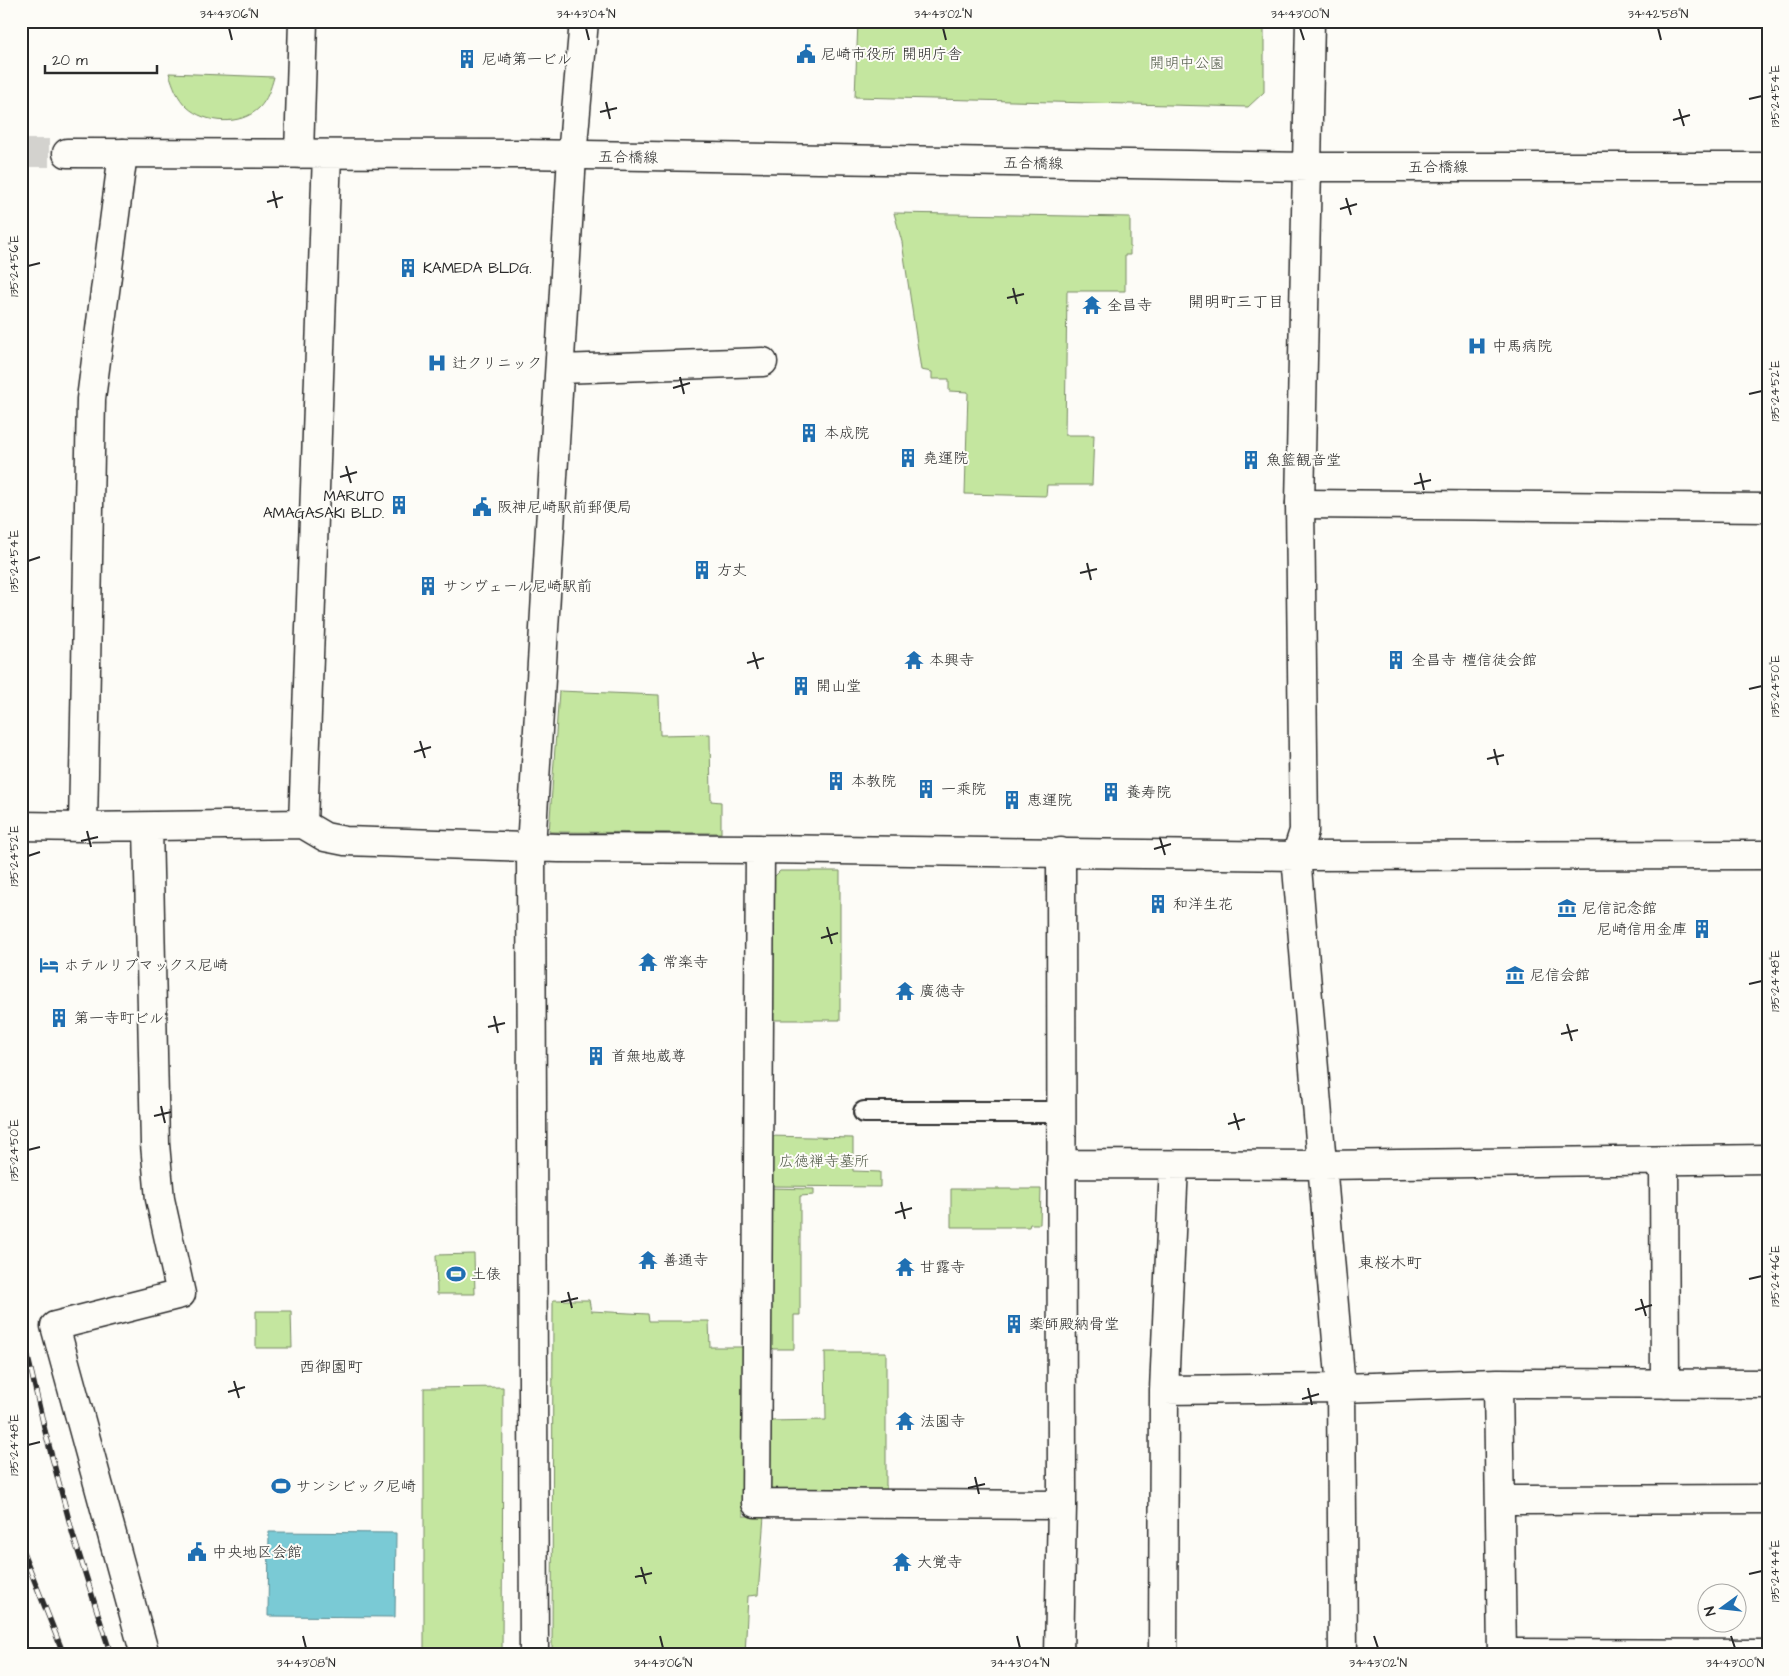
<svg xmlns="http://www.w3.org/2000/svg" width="1789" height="1676" font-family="'Architects Daughter','Klee One',sans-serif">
	<rect width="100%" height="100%" fill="#fdfcf7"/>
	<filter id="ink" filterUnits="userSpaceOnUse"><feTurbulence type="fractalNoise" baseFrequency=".02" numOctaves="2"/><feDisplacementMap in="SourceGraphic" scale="10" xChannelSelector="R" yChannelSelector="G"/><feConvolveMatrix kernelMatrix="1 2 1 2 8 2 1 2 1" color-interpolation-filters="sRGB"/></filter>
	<g filter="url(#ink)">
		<path fill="#c4e69f" stroke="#788865" d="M 858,21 L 1264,21 L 1264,92 L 1248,107 L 855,97 Z
			M 169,73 L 274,77 C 271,88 267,100 259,108 C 241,126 205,124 187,107 C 177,98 173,85 169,73 Z
			M 894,213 L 1130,217 L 1130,255 L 1125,255 L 1125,291 L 1067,291 L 1065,435 L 1094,435 L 1092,485 L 1047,485 L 1046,496 L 965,494 L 968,392 L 949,391 L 949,379 L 932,379 L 932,372 L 921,370 L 902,242 Z
			M 559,691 L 659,695 L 660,735 L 710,734 L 711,801 L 721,802 L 721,833 L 549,832 Z
			M 780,871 L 840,871 L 840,1020 L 771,1020 L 771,880 Z
			M 769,1136 L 853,1138 L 853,1171 L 880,1172 L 880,1187 L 768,1186 Z
			M 767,1188 L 814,1189 L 814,1195 L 800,1196 L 800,1315 L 794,1315 L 794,1349 L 766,1349 Z
			M 951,1189 L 1041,1189 L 1040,1224 L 1030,1224 L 1029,1227 L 951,1227 Z
			M 474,1254 L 475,1294 L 437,1294 L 436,1255 Z
			M 553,1300 L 589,1300 L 591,1311 L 648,1314 L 649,1321 L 709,1321 L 710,1347 L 743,1347 L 743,1516 L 764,1516 L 758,1595 L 748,1596 L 745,1655 L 552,1655 Z
			M 256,1311 L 291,1311 L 292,1348 L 256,1348 Z
			M 825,1352 L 886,1352 L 886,1490 L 767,1492 L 767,1421 L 826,1420 Z
			M 503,1387 L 502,1655 L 424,1655 L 424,1388 Z"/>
		<path fill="#7acad5" stroke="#5a8a91" d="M 269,1532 L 396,1533 L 395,1617 L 268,1616 Z"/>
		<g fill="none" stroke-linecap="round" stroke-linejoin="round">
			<path stroke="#d3d2ce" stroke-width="28" stroke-dasharray="28 14" stroke-linecap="butt" d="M 21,153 L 67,153"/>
			<g stroke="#2b2b2b" stroke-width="24">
				<path id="lane" d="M 864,1112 L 1061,1112"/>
			</g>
			<g stroke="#2b2b2b" stroke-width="31">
				<path id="street" d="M 560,369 L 763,362
					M 1300,504 L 1768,508
					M 21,826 L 83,827 L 303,824 L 325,837 L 345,841 L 559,848 L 760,849 L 1296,856 L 1768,855
					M 83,827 L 91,399 L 123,153
					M 760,849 L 756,1503 L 1062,1505
					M 1296,856 L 1341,1388 L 1343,1655
					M 1664,1161 L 1665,1384
					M 1061,1164 L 1323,1165 L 1768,1159
					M 1498,1383 L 1502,1655
					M 1164,1390 L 1341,1388 L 1498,1383 L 1768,1384
					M 1500,1500 L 1768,1499
					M 1502,1653 L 1768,1654
					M 145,1655 L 55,1326 L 181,1294 L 160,1199 L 155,1144 L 148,827
					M 534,1655 L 531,848 L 572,156 L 584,21
					M 1059,1655 L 1062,1505 L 1061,852
					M 1163,1655 L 1164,1390 L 1174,1165"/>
			</g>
			<g stroke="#2b2b2b" stroke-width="31">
				<path id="secondary" d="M 67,153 L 522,154 L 1307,167 L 1768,167
					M 299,154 L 303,21
					M 303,824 L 327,154
					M 1296,856 L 1304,831 L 1300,504 L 1310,21"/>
			</g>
			<use href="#lane" stroke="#fdfcf7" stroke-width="20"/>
			<use href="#street" stroke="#fdfcf7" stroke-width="28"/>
			<use href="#secondary" stroke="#fdfcf7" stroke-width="28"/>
			<g stroke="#2b2b2b" stroke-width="5.5">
				<path id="rail" d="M 21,1327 L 45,1431 L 73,1535 L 111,1655
					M 21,1547 L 64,1655"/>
			</g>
			<use href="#rail" stroke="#fdfcf7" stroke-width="4" stroke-dasharray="11" stroke-linecap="butt"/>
		</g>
	</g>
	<path fill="none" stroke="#2b2b2b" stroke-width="2" d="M 229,28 L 232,40M 586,28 L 589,40M 943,28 L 946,40M 1300,28 L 1304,40M 1658,28 L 1661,40M 1749,99 L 1762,96M 606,102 L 610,119M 1679,109 L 1684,126M 600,112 L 617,108M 1673,120 L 1690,115M 273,191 L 277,208M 1346,198 L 1351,215M 267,202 L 283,197M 1340,209 L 1357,204M 28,266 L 40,263M 1013,288 L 1017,304M 1007,298 L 1024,294M 680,377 L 684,394M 673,388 L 690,383M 1749,394 L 1762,391M 346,466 L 351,483M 1420,473 L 1424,490M 340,477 L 357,472M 1414,484 L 1431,480M 28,561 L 40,557M 1087,563 L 1091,580M 1080,573 L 1097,569M 753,652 L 758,669M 747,663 L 764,658M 1749,689 L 1762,686M 420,741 L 425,758M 1494,749 L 1498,765M 414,752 L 431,747M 1487,759 L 1504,755M 87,831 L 91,847M 1160,838 L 1165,855M 81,841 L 98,837M 1154,849 L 1171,844M 28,856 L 40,852M 827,927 L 832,944M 821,938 L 838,933M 1749,984 L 1762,981M 494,1016 L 498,1033M 1567,1024 L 1572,1041M 488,1027 L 505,1023M 1561,1034 L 1578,1030M 161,1106 L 165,1123M 1234,1113 L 1239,1130M 154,1116 L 171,1112M 1228,1124 L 1245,1119M 28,1150 L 40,1147M 901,1202 L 905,1219M 895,1213 L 912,1208M 1749,1279 L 1762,1276M 568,1292 L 572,1308M 1641,1299 L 1646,1316M 561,1302 L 578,1298M 1635,1310 L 1652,1305M 234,1381 L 239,1398M 1308,1388 L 1312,1405M 228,1392 L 245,1387M 1302,1399 L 1319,1394M 28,1445 L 40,1442M 975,1477 L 979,1494M 968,1488 L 985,1484M 641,1567 L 646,1584M 1749,1574 L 1762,1571M 635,1577 L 652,1573M 303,1636 L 306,1648M 660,1636 L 663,1648M 1017,1636 L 1020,1648M 1374,1636 L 1378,1648M 1731,1636 L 1735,1648"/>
	<defs>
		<g id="civic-bare" transform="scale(1.5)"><path d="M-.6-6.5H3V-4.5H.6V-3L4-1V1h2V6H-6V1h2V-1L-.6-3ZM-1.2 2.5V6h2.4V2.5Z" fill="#1f6fb2" stroke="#fdfcf7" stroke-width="2.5" paint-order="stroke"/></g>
		<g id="building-bare" transform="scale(1.5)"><path d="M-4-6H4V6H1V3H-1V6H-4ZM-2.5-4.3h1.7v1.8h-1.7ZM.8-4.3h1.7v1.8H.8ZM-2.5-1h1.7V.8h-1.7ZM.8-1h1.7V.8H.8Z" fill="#1f6fb2" stroke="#fdfcf7" stroke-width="2.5" paint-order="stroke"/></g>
		<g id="temple-bare" transform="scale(1.5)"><path d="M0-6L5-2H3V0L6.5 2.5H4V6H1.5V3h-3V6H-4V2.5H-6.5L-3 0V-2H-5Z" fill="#1f6fb2" stroke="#fdfcf7" stroke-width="2.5" paint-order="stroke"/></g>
		<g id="hospital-bare" transform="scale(1.5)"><path d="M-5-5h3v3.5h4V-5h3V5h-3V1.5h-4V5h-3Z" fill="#1f6fb2" stroke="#fdfcf7" stroke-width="2.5" paint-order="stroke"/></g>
		<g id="museum-bare" transform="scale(1.5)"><path d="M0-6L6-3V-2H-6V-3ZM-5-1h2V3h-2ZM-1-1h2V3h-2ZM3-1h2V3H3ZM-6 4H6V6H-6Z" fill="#1f6fb2" stroke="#fdfcf7" stroke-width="2.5" paint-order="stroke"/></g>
		<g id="hotel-bare" transform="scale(1.5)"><path d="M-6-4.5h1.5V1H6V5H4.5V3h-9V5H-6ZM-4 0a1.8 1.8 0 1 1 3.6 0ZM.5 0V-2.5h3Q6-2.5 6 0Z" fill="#1f6fb2" stroke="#fdfcf7" stroke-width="2.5" paint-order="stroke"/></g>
		<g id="stadium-bare" transform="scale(1.5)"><path d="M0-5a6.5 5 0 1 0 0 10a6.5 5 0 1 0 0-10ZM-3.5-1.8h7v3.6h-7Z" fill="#1f6fb2" stroke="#fdfcf7" stroke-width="2.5" paint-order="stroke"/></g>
	</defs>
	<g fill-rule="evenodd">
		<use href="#civic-bare" x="806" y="54"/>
		<use href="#building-bare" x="467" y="59"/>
		<use href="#building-bare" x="408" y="268"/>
		<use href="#temple-bare" x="1092" y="305"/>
		<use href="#hospital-bare" x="1477" y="346"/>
		<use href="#hospital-bare" x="437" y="363"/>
		<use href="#building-bare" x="809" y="433"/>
		<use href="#building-bare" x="908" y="458"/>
		<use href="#building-bare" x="1251" y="460"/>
		<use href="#building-bare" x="399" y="505"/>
		<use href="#civic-bare" x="482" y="507"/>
		<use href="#building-bare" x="702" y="570"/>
		<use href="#building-bare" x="428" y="586"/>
		<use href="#temple-bare" x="914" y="660"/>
		<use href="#building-bare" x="1396" y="660"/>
		<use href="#building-bare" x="801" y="686"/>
		<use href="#building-bare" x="836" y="781"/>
		<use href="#building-bare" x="926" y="789"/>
		<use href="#building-bare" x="1111" y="792"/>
		<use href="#building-bare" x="1012" y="800"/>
		<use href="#building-bare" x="1158" y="904"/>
		<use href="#museum-bare" x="1567" y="908"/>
		<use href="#building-bare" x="1702" y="929"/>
		<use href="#temple-bare" x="648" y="962"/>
		<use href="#hotel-bare" x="49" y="965"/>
		<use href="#museum-bare" x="1515" y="975"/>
		<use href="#temple-bare" x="905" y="991"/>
		<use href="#building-bare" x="59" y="1018"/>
		<use href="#building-bare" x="596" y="1056"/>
		<use href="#temple-bare" x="648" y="1260"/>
		<use href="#temple-bare" x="905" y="1267"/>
		<use href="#stadium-bare" x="456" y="1274"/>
		<use href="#building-bare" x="1014" y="1324"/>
		<use href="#temple-bare" x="905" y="1421"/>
		<use href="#stadium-bare" x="281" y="1486"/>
		<use href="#civic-bare" x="197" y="1552"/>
		<use href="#temple-bare" x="902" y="1562"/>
	</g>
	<g text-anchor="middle" stroke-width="4" stroke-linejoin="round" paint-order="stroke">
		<g font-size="15" fill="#2b2b2b" stroke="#fdfcf7" text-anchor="start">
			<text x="821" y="59">尼崎市役所 開明庁舎</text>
			<text x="482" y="64">尼崎第一ビル</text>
			<text x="423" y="273">KAMEDA BLDG.</text>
			<text x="1107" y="310">全昌寺</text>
			<text x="1492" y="351">中馬病院</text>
			<text x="452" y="368">辻クリニック</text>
			<text x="824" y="438">本成院</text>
			<text x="923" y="463">堯運院</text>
			<text x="1266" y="465">魚籃観音堂</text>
			<text x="384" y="501" text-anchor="end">MARUTO<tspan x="384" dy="17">AMAGASAKI BLD.</tspan></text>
			<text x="497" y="512">阪神尼崎駅前郵便局</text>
			<text x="717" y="575">方丈</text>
			<text x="443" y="591">サンヴェール尼崎駅前</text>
			<text x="929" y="665">本興寺</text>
			<text x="1411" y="665">全昌寺 檀信徒会館</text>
			<text x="816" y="691">開山堂</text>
			<text x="851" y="786">本教院</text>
			<text x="941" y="794">一乘院</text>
			<text x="1126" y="797">養寿院</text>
			<text x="1027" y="805">恵運院</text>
			<text x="1173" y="909">和洋生花</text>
			<text x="1582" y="913">尼信記念館</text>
			<text x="1687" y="934" text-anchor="end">尼崎信用金庫</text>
			<text x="663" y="967">常楽寺</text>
			<text x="64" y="970">ホテルリブマックス尼崎</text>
			<text x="1530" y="980">尼信会館</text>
			<text x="920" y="996">廣徳寺</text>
			<text x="74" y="1023">第一寺町ビル</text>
			<text x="611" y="1061">首無地蔵尊</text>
			<text x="663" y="1265">善通寺</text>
			<text x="920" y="1272">甘露寺</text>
			<text x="471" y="1279">土俵</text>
			<text x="1029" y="1329">薬師殿納骨堂</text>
			<text x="920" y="1426">法園寺</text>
			<text x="296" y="1491">サンシビック尼崎</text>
			<text x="212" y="1557">中央地区会館</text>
			<text x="917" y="1567">大覚寺</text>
		</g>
		<g font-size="15" fill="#515a48" stroke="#fdfcf7">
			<text x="1187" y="68">開明中公園</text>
			<text x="824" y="1166">広徳禅寺墓所</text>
		</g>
		<g font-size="15" fill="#2b2b2b" stroke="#fdfcf7">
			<text transform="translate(628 157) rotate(1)" y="5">五合橋線</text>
			<text transform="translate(1033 163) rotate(1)" y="5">五合橋線</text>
			<text x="1438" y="172">五合橋線</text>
		</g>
		<g font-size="16" fill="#2b2b2b" stroke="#fdfcf7">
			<text x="1236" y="307">開明町三丁目</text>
			<text x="1390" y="1268">東桜木町</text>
			<text x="331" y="1372">西御園町</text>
		</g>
	</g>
	<rect width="1789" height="1676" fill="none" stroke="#fdfcf7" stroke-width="55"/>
	<g transform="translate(1722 1608) rotate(255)"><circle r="24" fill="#fdfcf7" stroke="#a9a8a5"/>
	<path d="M0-4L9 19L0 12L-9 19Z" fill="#1f6fb2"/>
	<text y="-8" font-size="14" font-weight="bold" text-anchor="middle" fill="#2b2b2b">N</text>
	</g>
	<path d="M45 65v8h112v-8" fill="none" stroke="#2b2b2b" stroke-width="2.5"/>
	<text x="52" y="65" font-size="15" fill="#2b2b2b" stroke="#fdfcf7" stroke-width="4" paint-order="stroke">20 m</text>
	<rect x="28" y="28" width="1734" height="1620" fill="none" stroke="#2b2b2b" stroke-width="2"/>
	<g font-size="12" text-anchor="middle" fill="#2b2b2b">
		<text x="229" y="18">34°43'06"N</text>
		<text x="586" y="18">34°43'04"N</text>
		<text x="943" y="18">34°43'02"N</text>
		<text x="1300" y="18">34°43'00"N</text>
		<text x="1658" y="18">34°42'58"N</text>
		<text transform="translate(1775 96) rotate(-90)" y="4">135°24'54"E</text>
		<text transform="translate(14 266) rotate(-90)" y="4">135°24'56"E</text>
		<text transform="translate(1775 391) rotate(-90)" y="4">135°24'52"E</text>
		<text transform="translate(14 561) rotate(-90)" y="4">135°24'54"E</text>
		<text transform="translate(1775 686) rotate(-90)" y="4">135°24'50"E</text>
		<text transform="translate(14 856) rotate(-90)" y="4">135°24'52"E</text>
		<text transform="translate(1775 981) rotate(-90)" y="4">135°24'48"E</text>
		<text transform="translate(14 1150) rotate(-90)" y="4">135°24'50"E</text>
		<text transform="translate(1775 1276) rotate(-90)" y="4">135°24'46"E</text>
		<text transform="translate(14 1445) rotate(-90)" y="4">135°24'48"E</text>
		<text transform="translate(1775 1571) rotate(-90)" y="4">135°24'44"E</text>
		<text x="306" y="1667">34°43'08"N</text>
		<text x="663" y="1667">34°43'06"N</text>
		<text x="1020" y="1667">34°43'04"N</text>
		<text x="1378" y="1667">34°43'02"N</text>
		<text x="1735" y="1667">34°43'00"N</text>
	</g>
</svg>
